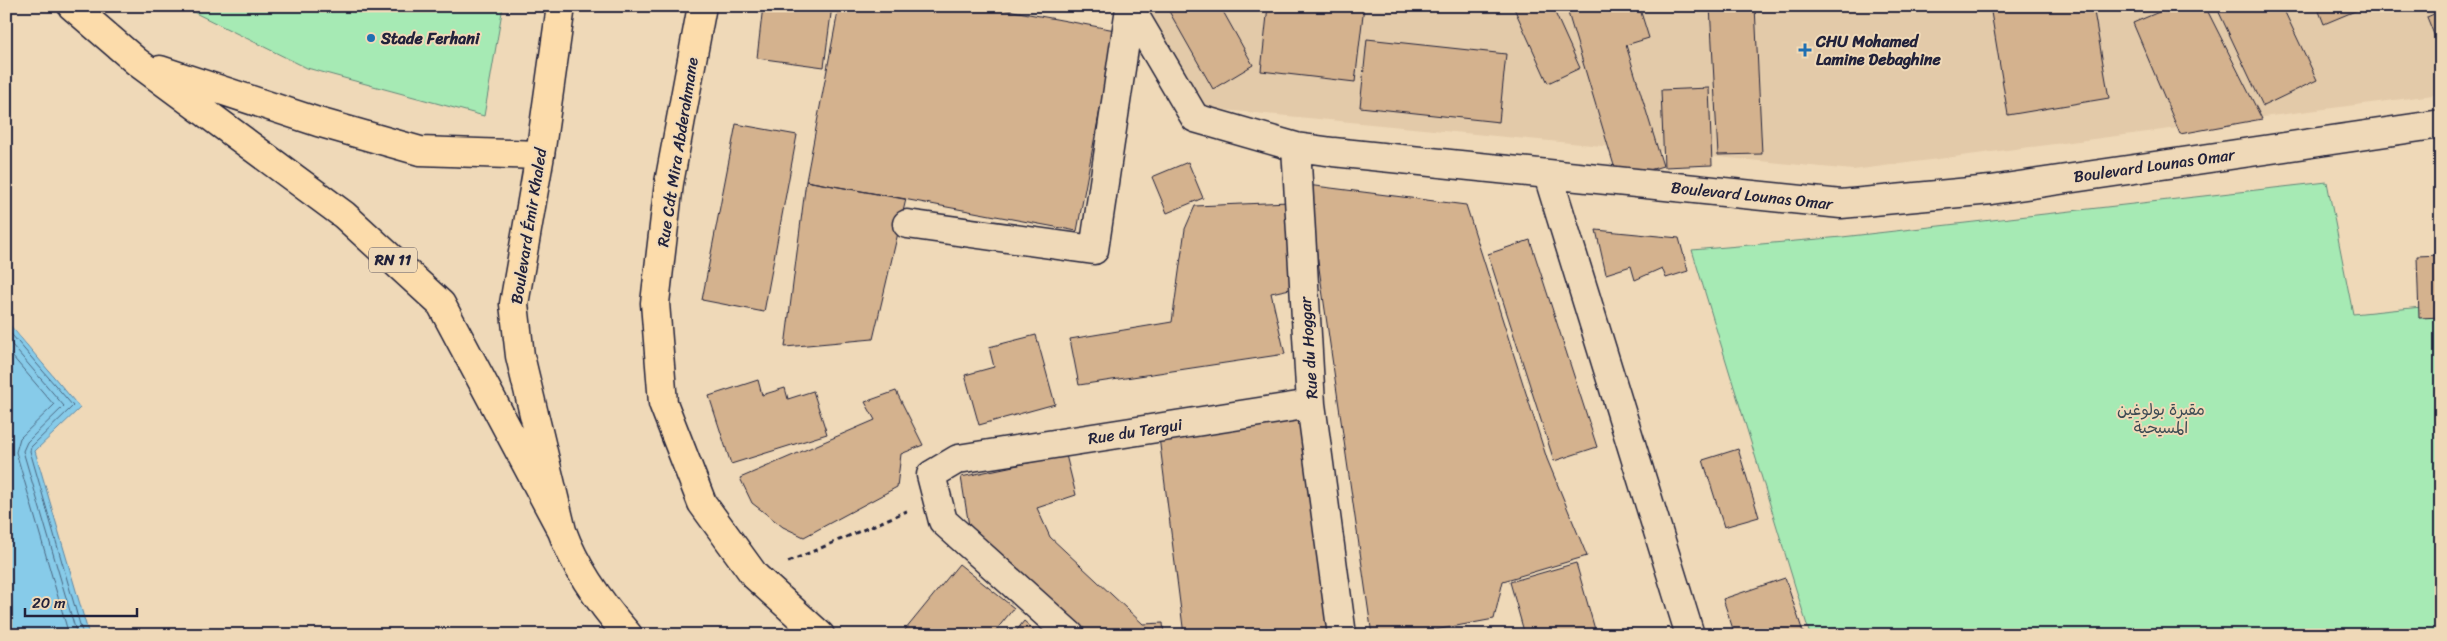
<svg xmlns="http://www.w3.org/2000/svg" width="2447" height="641" font-family="Sriracha,'Playpen Sans Arabic',sans-serif">
	<rect width="100%" height="100%" fill="#efd9b8"/>
	<filter id="ink" filterUnits="userSpaceOnUse"><feTurbulence type="fractalNoise" baseFrequency=".02" numOctaves="2"/><feDisplacementMap in="SourceGraphic" scale="10" xChannelSelector="R" yChannelSelector="G"/><feConvolveMatrix kernelMatrix="1 2 1 2 8 2 1 2 1" color-interpolation-filters="sRGB"/></filter>
	<g filter="url(#ink)">
		<path fill="#e3caa9" d="M 1144,6 L 2441,6 L 2441,94 L 1853,170 L 1203,108 Z"/>
		<path fill="#a6eab4" stroke="#648678" d="M 181,6 L 503,6 L 484,116 L 307,68 Z
			M 2327,182 L 2353,314 L 2441,305 L 2441,635 L 1810,635 L 1692,250 L 1842,237 Z"/>
		<path fill="#87cbe9" stroke="#5f87a3" d="M 6,320 L 80,408 L 35,451 L 89,635 L 6,635 Z"/>
		<path fill="#efd9b8" d="M 6,318 L 82,406 L 83,409 L 6,320 Z"/>
		<g fill="none" stroke-linecap="round" stroke-linejoin="round">
			<path stroke="#4a6681" stroke-width="1" d="M 6,328 L 73,406 L 31,447 L 30,451 L 83,635
				M 6,338 L 64,406 L 27,442 L 23,451 L 77,635
				M 6,349 L 54,405 L 20,438 L 16,452 L 69,635"/>
		</g>
		<path fill="#d4b28e" stroke="#22223b" d="M 763,6 L 832,6 L 824,67 L 757,58 Z
			M 839,6 L 986,6 L 1115,30 L 1077,231 L 806,181 Z
			M 1166,6 L 1220,6 L 1253,65 L 1213,89 Z
			M 1268,6 L 1364,6 L 1355,82 L 1261,71 Z
			M 1513,6 L 1552,6 L 1580,68 L 1548,83 Z
			M 1566,6 L 1639,6 L 1649,38 L 1626,45 L 1663,166 L 1618,179 Z
			M 1710,6 L 1755,6 L 1762,154 L 1718,155 Z
			M 1990,6 L 2093,6 L 2109,98 L 2008,115 Z
			M 2173,6 L 2205,6 L 2262,119 L 2180,134 L 2133,23 Z
			M 2216,6 L 2282,6 L 2317,80 L 2263,106 Z
			M 2317,6 L 2367,6 L 2324,24 Z
			M 2441,11 L 2441,52 L 2427,17 Z
			M 1367,39 L 1506,54 L 1499,122 L 1360,107 Z
			M 1709,88 L 1712,165 L 1664,167 L 1661,90 Z
			M 736,124 L 797,135 L 764,312 L 702,300 Z
			M 1188,162 L 1203,198 L 1167,213 L 1152,177 Z
			M 806,181 L 906,199 L 873,339 L 785,347 Z
			M 1307,185 L 1466,205 L 1547,459 L 1587,556 L 1503,581 L 1494,619 L 1408,635 L 1372,635 Z
			M 1289,202 L 1295,288 L 1271,293 L 1285,354 L 1079,385 L 1070,339 L 1172,322 L 1185,229 L 1195,206 Z
			M 1596,230 L 1679,238 L 1688,271 L 1666,278 L 1662,268 L 1635,280 L 1631,266 L 1606,274 Z
			M 1530,240 L 1597,447 L 1554,461 L 1488,254 Z
			M 2441,255 L 2441,317 L 2419,318 L 2417,256 Z
			M 1036,335 L 1055,404 L 979,425 L 965,375 L 994,367 L 989,347 Z
			M 758,380 L 762,395 L 785,388 L 788,399 L 813,391 L 827,434 L 731,464 L 709,396 Z
			M 896,391 L 923,445 L 901,454 L 897,487 L 804,537 L 783,527 L 752,503 L 740,478 L 875,420 L 865,402 Z
			M 1303,419 L 1330,631 L 1325,635 L 1184,635 L 1159,437 Z
			M 1738,449 L 1759,517 L 1724,527 L 1703,460 Z
			M 1066,455 L 1076,495 L 1037,508 L 1050,537 L 1143,624 L 1163,623 L 1164,635 L 1083,635 L 970,532 L 961,477 Z
			M 1576,563 L 1596,633 L 1525,635 L 1510,582 Z
			M 959,564 L 1014,608 L 992,635 L 901,635 Z
			M 1785,578 L 1804,635 L 1735,635 L 1723,599 Z
			M 1024,621 L 1040,635 L 1013,635 Z"/>
		<g fill="none" stroke-linecap="round" stroke-linejoin="round">
			<g stroke="#22223b" stroke-width="31">
				<path id="minor" d="M 1129,6 L 1195,118 L 1296,147 L 1333,152 L 1841,204 L 1991,190 L 2441,124
					M 1296,147 L 1311,404 L 1342,635
					M 1548,175 L 1690,635
					M 907,224 L 1094,250 L 1130,8
					M 1070,635 L 943,521 L 931,475 L 958,459 L 1311,404"/>
			</g>
			<g stroke="#22223b" stroke-width="31">
				<path id="major" d="M 72,6 L 137,62 L 344,215 L 441,304 L 562,531
					M 561,6 L 540,155 L 514,304 L 520,356 L 562,531 C 576,570 601,604 628,635
					M 702,6 L 669,183 L 655,303 L 663,403 L 702,503 L 755,576 L 820,635
					M 160,70 L 318,122 L 420,151 L 540,155"/>
			</g>
			<path stroke="#22223b" stroke-width="3" stroke-dasharray="5 4" stroke-linecap="butt" d="M 788,562 L 907,511"/>
			<use href="#minor" stroke="#efd9b8" stroke-width="28"/>
			<use href="#major" stroke="#fcdcab" stroke-width="28"/>
		</g>
	</g>
	<g fill="#1f6fb2" stroke="#efd9b8" stroke-width="2">
		<circle cx="371" cy="38" r="5"/>
		<path d="M1802.5 42.5h5v5h5v5h-5v5h-5v-5h-5v-5h5z"/>
	</g>
	<g text-anchor="middle" stroke-width="4" stroke-linejoin="round" paint-order="stroke">
		<rect fill="#efd9b8" stroke="#605960" stroke-width="1" x="369" y="247.5" width="48" height="25" rx="4"/>
		<g font-size="15" font-weight="bold" fill="#22223b">
			<text x="393" y="265">RN 11</text>
		</g>
		<g font-size="16" font-weight="bold" fill="#22223b" stroke="#efd9b8" text-anchor="start">
			<text x="381" y="44">Stade Ferhani</text>
			<text x="1816" y="47">CHU Mohamed<tspan x="1816" dy="18">Lamine Debaghine</tspan></text>
		</g>
		<g font-size="16" fill="#22223b" stroke="#efd9b8">
			<text transform="translate(677 152) rotate(-81)" y="6">Rue Cdt Mira Abderahmane</text>
			<text transform="translate(2154 165) rotate(-8)" y="6">Boulevard Lounas Omar</text>
			<text transform="translate(1752 195) rotate(6)" y="6">Boulevard Lounas Omar</text>
			<text transform="translate(528 226) rotate(-81)" y="6">Boulevard Émir Khaled</text>
			<text transform="translate(1308 348) rotate(-94)" y="6">Rue du Hoggar</text>
			<text transform="translate(1135 431) rotate(-9)" y="6">Rue du Tergui</text>
		</g>
		<g font-size="16" fill="#3c4a53" stroke="#efd9b8">
			<text x="2161" y="415">مقبرة بولوغين<tspan x="2161" dy="18">المسيحية</tspan></text>
		</g>
	</g>
	<rect width="2447" height="641" fill="none" stroke="#efd9b8" stroke-width="25"/>
	<rect x="12" y="12" width="2422" height="616" fill="none" stroke="#22223b" stroke-width="2" filter="url(#ink)"/>
	<path d="M25 608v8h112v-8" fill="none" stroke="#22223b" stroke-width="2.5"/>
	<text x="32" y="608" font-size="15" fill="#22223b" stroke="#efd9b8" stroke-width="4" paint-order="stroke">20 m</text>
</svg>
